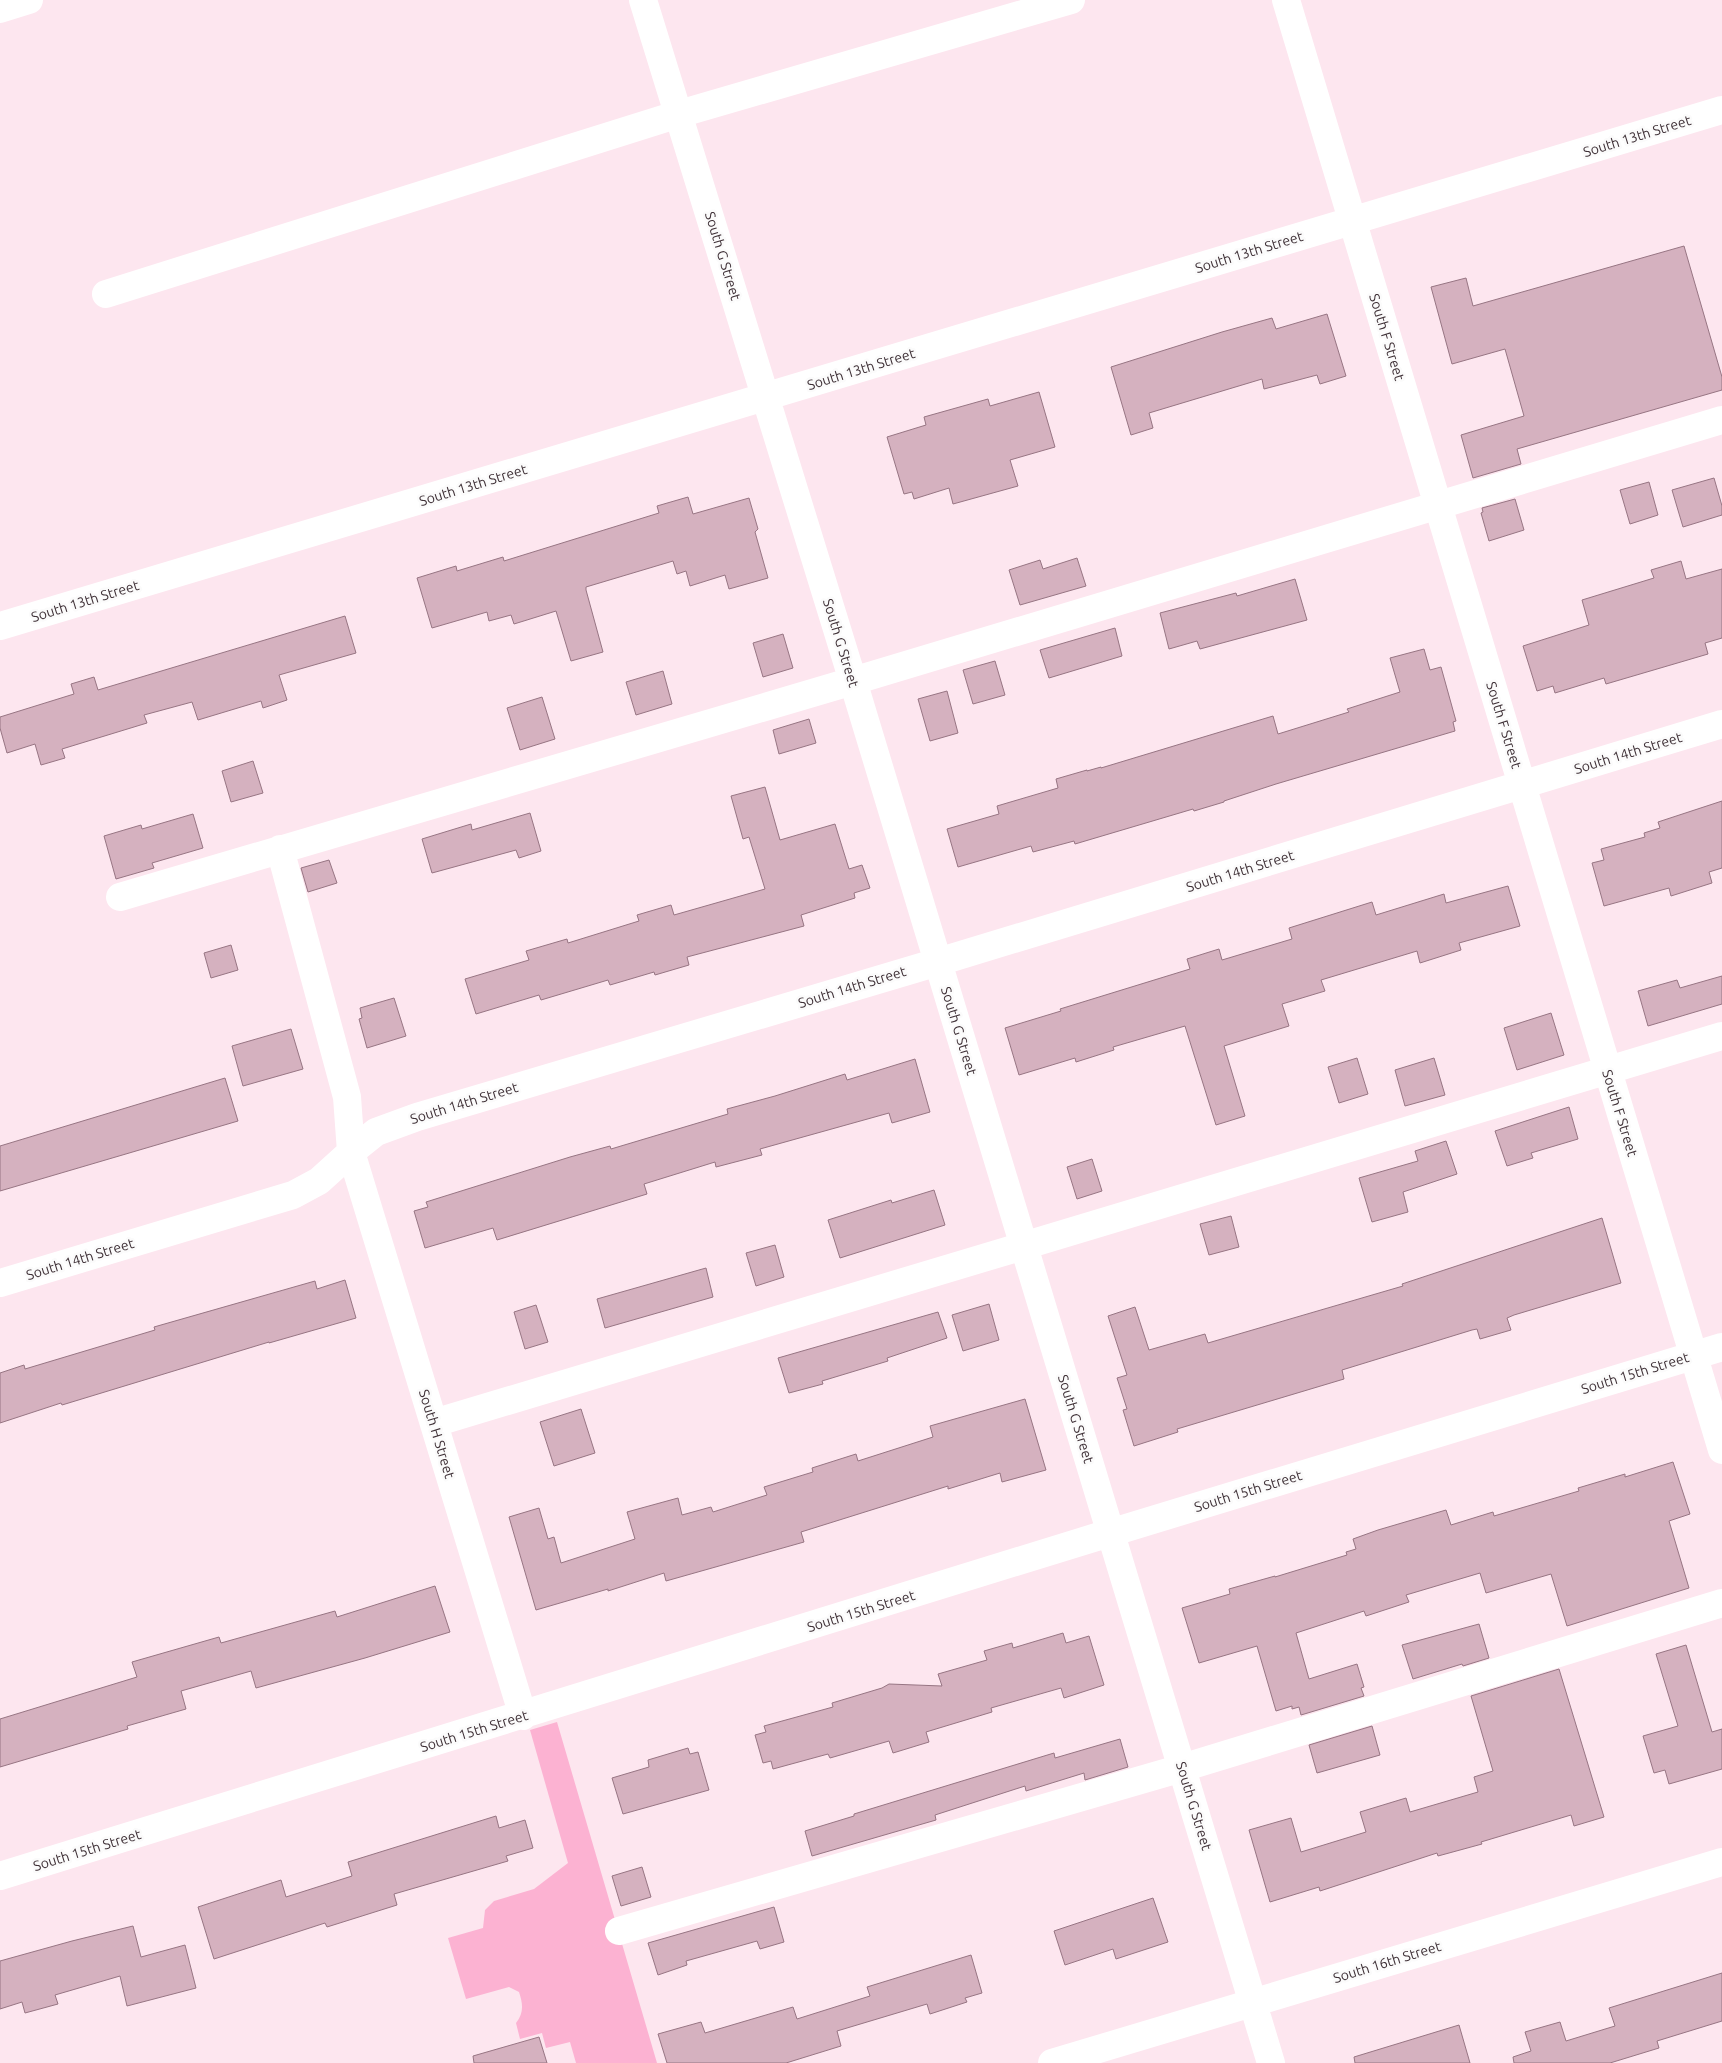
<svg xmlns="http://www.w3.org/2000/svg" width="1722" height="2063" font-family="Ubuntu,sans-serif">
	<rect width="100%" height="100%" fill="#fde6ef"/>
	<path fill="#fcb2d2" d="M 557,1722 L 657,2063 L 576,2063 L 570,2042 L 546,2048 L 542,2033 L 520,2039 L 516,2023 C 524,2013 523,2004 519,1992 L 509,1987 L 466,1999 L 448,1938 L 483,1928 L 485,1910 L 494,1901 L 534,1889 L 568,1863 L 530,1730 Z"/>
	<path fill="#d5b1bf" stroke="#977583" d="M 1684,246 L 1722,377 L 1722,390 L 1517,449 L 1521,464 L 1473,478 L 1461,435 L 1524,416 L 1505,349 L 1452,364 L 1431,287 L 1466,278 L 1473,306 Z
		M 1327,314 L 1346,376 L 1320,384 L 1317,375 L 1264,389 L 1262,379 L 1149,413 L 1153,428 L 1131,435 L 1111,367 L 1222,332 L 1272,318 L 1276,329 Z
		M 1039,392 L 1055,447 L 1010,460 L 1018,486 L 953,504 L 949,488 L 914,499 L 912,492 L 904,494 L 887,437 L 926,425 L 924,417 L 988,399 L 990,406 Z
		M 1714,478 L 1722,506 L 1722,515 L 1683,527 L 1672,490 Z
		M 1649,482 L 1658,515 L 1630,524 L 1620,490 Z
		M 688,497 L 693,514 L 749,498 L 758,529 L 755,532 L 768,578 L 729,589 L 725,575 L 690,586 L 686,571 L 677,574 L 673,561 L 586,587 L 586,590 L 603,652 L 571,661 L 556,611 L 514,624 L 511,615 L 489,621 L 487,612 L 432,628 L 417,578 L 456,566 L 457,571 L 503,557 L 504,561 L 659,513 L 657,506 Z
		M 1515,499 L 1524,530 L 1489,541 L 1481,513 L 1483,512 L 1482,508 Z
		M 1077,558 L 1086,586 L 1020,605 L 1009,570 L 1040,560 L 1043,569 Z
		M 1681,561 L 1686,579 L 1722,569 L 1722,638 L 1705,643 L 1708,654 L 1606,684 L 1604,678 L 1555,693 L 1553,686 L 1537,691 L 1523,646 L 1589,625 L 1582,600 L 1654,578 L 1651,570 Z
		M 1295,579 L 1307,620 L 1200,649 L 1197,641 L 1169,649 L 1160,613 L 1236,593 L 1237,596 Z
		M 345,616 L 356,653 L 279,675 L 287,700 L 263,708 L 261,701 L 198,720 L 192,702 L 144,715 L 147,723 L 62,749 L 65,758 L 41,765 L 35,744 L 7,753 L 0,728 L 0,717 L 74,694 L 71,684 L 94,677 L 98,690 Z
		M 1115,628 L 1122,656 L 1049,678 L 1040,650 Z
		M 783,634 L 793,668 L 763,677 L 753,643 Z
		M 1424,649 L 1430,670 L 1441,667 L 1456,721 L 1453,722 L 1455,731 L 1276,784 L 1224,801 L 1224,802 L 1194,811 L 1193,809 L 1075,844 L 1074,841 L 1033,852 L 1031,846 L 958,867 L 947,829 L 999,814 L 997,806 L 1058,788 L 1056,779 L 1087,770 L 1087,771 L 1101,767 L 1101,768 L 1273,716 L 1278,734 L 1349,712 L 1347,709 L 1400,692 L 1390,658 Z
		M 995,661 L 1005,695 L 973,704 L 963,670 Z
		M 663,671 L 672,704 L 636,715 L 626,682 Z
		M 947,691 L 958,733 L 930,741 L 918,699 Z
		M 542,697 L 555,739 L 520,750 L 507,708 Z
		M 809,719 L 816,743 L 779,754 L 773,730 Z
		M 253,761 L 263,793 L 231,802 L 222,771 Z
		M 765,787 L 780,840 L 835,824 L 849,869 L 862,865 L 870,888 L 854,893 L 855,898 L 801,915 L 804,926 L 687,957 L 689,965 L 655,975 L 654,972 L 610,985 L 608,980 L 541,1000 L 539,995 L 476,1014 L 465,979 L 529,960 L 526,951 L 567,939 L 568,943 L 639,921 L 637,915 L 671,905 L 674,915 L 765,889 L 749,837 L 743,839 L 731,796 Z
		M 1722,801 L 1722,868 L 1709,872 L 1712,883 L 1671,896 L 1669,888 L 1604,906 L 1592,863 L 1604,860 L 1601,849 L 1645,837 L 1644,833 L 1660,828 L 1658,822 Z
		M 530,813 L 541,851 L 519,858 L 516,850 L 432,873 L 422,839 L 471,824 L 472,830 Z
		M 193,814 L 203,848 L 152,863 L 154,868 L 116,879 L 104,836 L 141,825 L 142,829 Z
		M 329,860 L 337,883 L 308,892 L 301,868 Z
		M 1508,886 L 1520,926 L 1459,943 L 1461,950 L 1420,963 L 1417,951 L 1321,980 L 1325,991 L 1282,1004 L 1289,1026 L 1224,1046 L 1245,1116 L 1216,1125 L 1185,1026 L 1113,1047 L 1114,1050 L 1076,1062 L 1075,1058 L 1019,1075 L 1005,1028 L 1061,1011 L 1060,1009 L 1190,969 L 1187,959 L 1219,949 L 1222,960 L 1292,939 L 1289,928 L 1372,902 L 1376,915 L 1444,894 L 1446,903 Z
		M 231,945 L 238,970 L 211,978 L 204,953 Z
		M 1722,976 L 1722,1004 L 1648,1026 L 1638,991 L 1677,980 L 1680,988 Z
		M 394,998 L 406,1036 L 367,1048 L 359,1019 L 362,1018 L 360,1008 Z
		M 1551,1013 L 1564,1055 L 1517,1070 L 1504,1028 Z
		M 291,1029 L 303,1069 L 243,1086 L 232,1046 Z
		M 1357,1058 L 1368,1094 L 1339,1103 L 1328,1067 Z
		M 1434,1058 L 1445,1095 L 1405,1106 L 1395,1070 Z
		M 915,1059 L 930,1112 L 892,1123 L 889,1113 L 760,1149 L 762,1155 L 716,1167 L 715,1162 L 644,1184 L 647,1194 L 497,1240 L 493,1228 L 425,1248 L 414,1211 L 428,1207 L 426,1202 L 570,1157 L 610,1146 L 611,1149 L 728,1114 L 727,1109 L 775,1096 L 845,1074 L 847,1080 Z
		M 225,1078 L 238,1121 L 0,1191 L 0,1146 Z
		M 1569,1107 L 1578,1139 L 1531,1153 L 1533,1158 L 1507,1166 L 1495,1131 Z
		M 1446,1141 L 1457,1174 L 1403,1192 L 1408,1212 L 1372,1222 L 1359,1178 L 1418,1161 L 1415,1151 Z
		M 1092,1159 L 1102,1191 L 1077,1199 L 1067,1167 Z
		M 934,1190 L 945,1225 L 840,1258 L 828,1220 L 891,1200 L 892,1203 Z
		M 1231,1216 L 1239,1247 L 1209,1255 L 1200,1224 Z
		M 1602,1218 L 1621,1283 L 1514,1315 L 1507,1318 L 1511,1330 L 1480,1339 L 1477,1329 L 1472,1330 L 1342,1370 L 1344,1379 L 1177,1429 L 1178,1432 L 1134,1446 L 1123,1410 L 1127,1409 L 1117,1378 L 1127,1375 L 1108,1316 L 1135,1307 L 1149,1350 L 1205,1334 L 1208,1343 L 1403,1286 L 1402,1284 Z
		M 775,1245 L 784,1277 L 756,1286 L 746,1253 Z
		M 706,1268 L 713,1297 L 605,1328 L 597,1299 Z
		M 345,1280 L 356,1318 L 269,1343 L 269,1342 L 62,1405 L 61,1403 L 0,1423 L 0,1373 L 24,1365 L 25,1369 L 155,1330 L 154,1327 L 315,1281 L 317,1289 Z
		M 989,1304 L 999,1340 L 963,1351 L 952,1315 Z
		M 536,1305 L 548,1342 L 525,1349 L 514,1312 Z
		M 938,1312 L 947,1338 L 887,1358 L 888,1361 L 822,1381 L 823,1384 L 789,1393 L 778,1358 Z
		M 1025,1399 L 1046,1470 L 1002,1482 L 1000,1473 L 948,1489 L 948,1486 L 801,1532 L 804,1542 L 666,1581 L 664,1573 L 608,1591 L 608,1589 L 536,1610 L 509,1517 L 539,1508 L 548,1539 L 554,1537 L 561,1563 L 635,1539 L 627,1512 L 678,1498 L 682,1515 L 711,1507 L 713,1512 L 767,1495 L 764,1487 L 813,1472 L 812,1468 L 856,1454 L 858,1461 L 933,1437 L 930,1426 Z
		M 581,1409 L 595,1453 L 554,1466 L 540,1422 Z
		M 1673,1462 L 1690,1514 L 1669,1521 L 1689,1588 L 1567,1626 L 1551,1574 L 1486,1593 L 1480,1573 L 1406,1595 L 1409,1602 L 1366,1616 L 1364,1611 L 1296,1633 L 1309,1679 L 1357,1664 L 1364,1687 L 1361,1688 L 1364,1696 L 1301,1715 L 1299,1707 L 1292,1709 L 1292,1706 L 1276,1711 L 1257,1646 L 1199,1663 L 1182,1608 L 1230,1594 L 1229,1589 L 1275,1576 L 1275,1577 L 1347,1555 L 1346,1552 L 1356,1549 L 1353,1539 L 1378,1530 L 1446,1510 L 1451,1525 L 1493,1512 L 1494,1516 L 1579,1491 L 1578,1488 L 1625,1474 L 1625,1477 Z
		M 435,1586 L 450,1632 L 365,1658 L 256,1688 L 251,1671 L 181,1691 L 186,1709 L 127,1726 L 128,1729 L 0,1767 L 0,1719 L 137,1677 L 132,1662 L 219,1637 L 221,1643 L 335,1611 L 337,1617 Z
		M 1479,1624 L 1489,1658 L 1463,1666 L 1462,1664 L 1413,1679 L 1402,1645 Z
		M 1063,1633 L 1066,1643 L 1089,1636 L 1104,1685 L 1064,1698 L 1061,1688 L 991,1708 L 992,1712 L 926,1732 L 929,1742 L 893,1753 L 889,1741 L 830,1758 L 828,1754 L 773,1769 L 771,1761 L 763,1763 L 755,1735 L 766,1732 L 764,1726 L 833,1707 L 832,1703 L 882,1688 L 889,1684 L 942,1686 L 938,1674 L 987,1660 L 984,1651 L 1012,1643 L 1013,1648 Z
		M 1686,1645 L 1712,1732 L 1722,1729 L 1722,1769 L 1669,1784 L 1665,1770 L 1654,1773 L 1643,1736 L 1678,1726 L 1656,1654 Z
		M 1559,1669 L 1604,1817 L 1574,1826 L 1571,1815 L 1481,1842 L 1482,1844 L 1438,1856 L 1437,1853 L 1320,1891 L 1319,1887 L 1270,1902 L 1249,1830 L 1291,1818 L 1301,1852 L 1366,1832 L 1360,1812 L 1406,1798 L 1410,1812 L 1478,1792 L 1474,1777 L 1493,1771 L 1471,1696 Z
		M 1372,1726 L 1380,1755 L 1317,1773 L 1309,1745 Z
		M 1120,1739 L 1128,1767 L 1085,1780 L 1084,1773 L 1026,1791 L 1025,1786 L 935,1815 L 936,1820 L 812,1856 L 805,1831 L 854,1816 L 854,1814 L 1054,1753 L 1055,1758 Z
		M 688,1748 L 690,1754 L 698,1752 L 709,1790 L 623,1814 L 612,1778 L 649,1767 L 648,1760 Z
		M 496,1816 L 499,1828 L 525,1820 L 533,1848 L 506,1856 L 508,1861 L 394,1894 L 397,1905 L 327,1927 L 325,1923 L 214,1959 L 198,1907 L 281,1880 L 286,1897 L 352,1876 L 348,1862 Z
		M 642,1867 L 651,1897 L 621,1906 L 612,1876 Z
		M 1153,1898 L 1168,1942 L 1116,1959 L 1113,1949 L 1065,1965 L 1054,1931 Z
		M 774,1907 L 784,1942 L 760,1949 L 757,1941 L 686,1961 L 687,1965 L 658,1975 L 648,1943 Z
		M 133,1926 L 141,1957 L 185,1945 L 196,1988 L 127,2006 L 120,1976 L 55,1995 L 58,2004 L 25,2013 L 22,2002 L 0,2009 L 0,1961 L 72,1941 Z
		M 971,1955 L 982,1993 L 965,1998 L 967,2002 L 930,2014 L 927,2004 L 837,2031 L 841,2046 L 786,2063 L 667,2063 L 658,2034 L 701,2022 L 705,2033 L 793,2007 L 797,2019 L 870,1996 L 867,1987 Z
		M 1722,1973 L 1722,2021 L 1657,2041 L 1659,2048 L 1610,2063 L 1514,2063 L 1513,2057 L 1531,2051 L 1525,2032 L 1560,2022 L 1566,2041 L 1615,2026 L 1609,2008 Z
		M 1459,2025 L 1470,2063 L 1355,2063 L 1354,2057 Z
		M 539,2037 L 547,2063 L 474,2063 L 473,2056 Z"/>
	<g fill="none" stroke-linecap="round" stroke-linejoin="round">
		<path stroke="#fff" stroke-width="28" d="M 643,0 L 853,681 L 1271,2063
			M 1286,0 L 1722,1450
			M 0,9 L 29,0
			M 106,294 L 679,114 L 1071,0
			M 0,626 L 1722,110
			M 280,849 L 347,1097 L 351,1152 L 523,1716
			M 120,897 L 853,681 L 1722,420
			M 0,1283 L 293,1195 L 319,1181 L 351,1152 L 376,1132 L 417,1117 L 938,962 L 1722,724
			M 434,1423 L 1722,1036
			M 0,1876 L 1080,1542 L 1722,1347
			M 619,1931 L 1182,1768 L 1722,1603
			M 1052,2063 L 1722,1862"/>
	</g>
	<g text-anchor="middle" stroke-width="5" stroke-linejoin="round" paint-order="stroke">
		<g font-size="14" fill="#3f3137" stroke="#fbfbfb">
			<text transform="translate(1637 136) rotate(-17)" y="5">South 13th Street</text>
			<text transform="translate(1249 252) rotate(-17)" y="5">South 13th Street</text>
			<text transform="translate(723 256) rotate(73)" y="5">South G Street</text>
			<text transform="translate(1387 337) rotate(73)" y="5">South F Street</text>
			<text transform="translate(861 369) rotate(-17)" y="5">South 13th Street</text>
			<text transform="translate(473 485) rotate(-17)" y="5">South 13th Street</text>
			<text transform="translate(85 601) rotate(-17)" y="5">South 13th Street</text>
			<text transform="translate(841 643) rotate(73)" y="5">South G Street</text>
			<text transform="translate(1504 725) rotate(73)" y="5">South F Street</text>
			<text transform="translate(1628 753) rotate(-17)" y="5">South 14th Street</text>
			<text transform="translate(1240 871) rotate(-17)" y="5">South 14th Street</text>
			<text transform="translate(852 987) rotate(-17)" y="5">South 14th Street</text>
			<text transform="translate(959 1031) rotate(73)" y="5">South G Street</text>
			<text transform="translate(464 1103) rotate(-17)" y="5">South 14th Street</text>
			<text transform="translate(1620 1113) rotate(73)" y="5">South F Street</text>
			<text transform="translate(80 1259) rotate(-17)" y="5">South 14th Street</text>
			<text transform="translate(1635 1373) rotate(-17)" y="5">South 15th Street</text>
			<text transform="translate(1076 1419) rotate(73)" y="5">South G Street</text>
			<text transform="translate(437 1434) rotate(73)" y="5">South H Street</text>
			<text transform="translate(1248 1491) rotate(-17)" y="5">South 15th Street</text>
			<text transform="translate(861 1611) rotate(-17)" y="5">South 15th Street</text>
			<text transform="translate(474 1731) rotate(-17)" y="5">South 15th Street</text>
			<text transform="translate(1194 1806) rotate(73)" y="5">South G Street</text>
			<text transform="translate(87 1850) rotate(-17)" y="5">South 15th Street</text>
			<text transform="translate(1387 1962) rotate(-17)" y="5">South 16th Street</text>
		</g>
	</g>
</svg>
